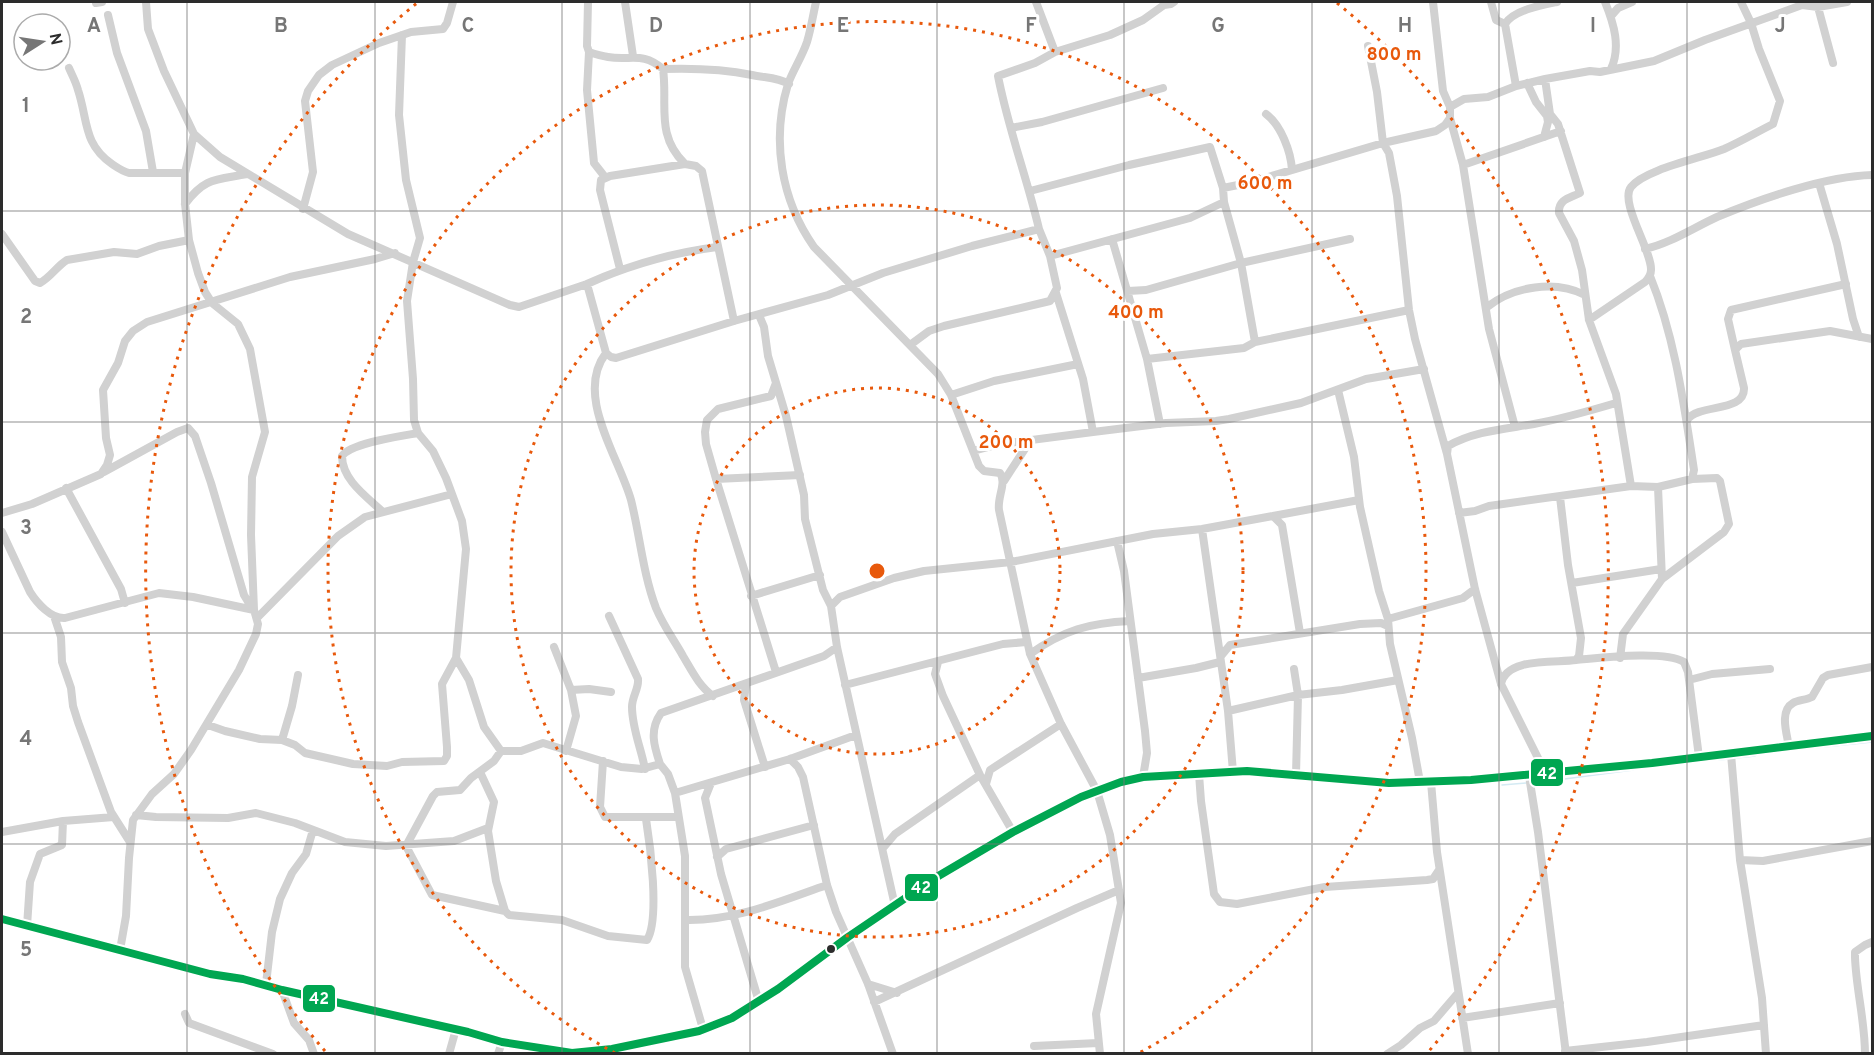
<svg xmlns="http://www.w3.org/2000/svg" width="1874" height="1055" font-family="Overpass,sans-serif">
	<rect width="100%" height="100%" fill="#fff"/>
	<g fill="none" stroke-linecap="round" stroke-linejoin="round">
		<path stroke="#d4eaf3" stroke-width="1.5" d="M 1814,748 L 1872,742
			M 1736,758 L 1755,756
			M 1718,760 L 1729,759
			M 1534,783 L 1633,770
			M 1502,785 L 1526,783"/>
		<path stroke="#d1d1d1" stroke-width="8" d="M 588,2 L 587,46 L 589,52 C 595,54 602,56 608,57 C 631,61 642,51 663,69 C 668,104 655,135 685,164
			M 625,2 L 633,56
			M 816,2 C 813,15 811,29 807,42 C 802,57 793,70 788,84 C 771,140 781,200 814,247 L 938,374 L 951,395 L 979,466 L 984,471 L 1000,473 C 1007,483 997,497 999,510 L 1030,654 L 1061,724 L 1097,791 L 1110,835 L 1121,903 L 1096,1014 L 1100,1054
			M 1433,2 L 1443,91 L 1450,107
			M 1491,2 L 1496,20 L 1505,24
			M 1605,2 C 1614,24 1621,47 1611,69
			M 96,3 L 102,2
			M 1818,7 L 1833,63
			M 108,15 L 117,53 L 146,131 L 153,172
			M 1611,16 L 1618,8 L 1632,2
			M 402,35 L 399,115 L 406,180 L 420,238 L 413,262 L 407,301 L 413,379 L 414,420 L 418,433 L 433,451 L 446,478 L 462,521 L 466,549 L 456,658 L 469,680 L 484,727 L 501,751 L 521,751 L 543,743 L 621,767 L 642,769 L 660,764 L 668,774 L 675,793 L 685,856 L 685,967 L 703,1029
			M 1368,46 L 1377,92 L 1383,143 L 1389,153 L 1397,196 L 1409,310 L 1415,339 L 1447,454
			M 589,52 L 587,90 L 594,163 L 605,177
			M 1055,52 L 1110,35 L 1143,20 L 1164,5 L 1171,4 L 1174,2
			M 69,68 C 72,75 76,82 78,90 C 88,120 83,144 112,164 C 118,168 122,171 129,173 L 185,173
			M 663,69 C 693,68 723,69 752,75 C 765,78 777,77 789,84
			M 1545,79 L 1550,114 L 1558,124 L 1580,193 C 1570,198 1558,199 1559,213 L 1574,241 L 1582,270 L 1589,320 L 1616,394 L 1631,486
			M 1527,83 L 1536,102 L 1547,116 L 1550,114
			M 1516,86 L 1505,24 C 1514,10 1542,5 1557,2
			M 1266,114 C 1281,125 1291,152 1292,170
			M 1450,118 L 1463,165 L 1489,329 L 1515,427
			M 1011,128 L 1042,122 L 1163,88
			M 194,134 L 220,157 L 348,234 L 510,305 L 519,307 L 587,284 L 606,353 L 611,357 L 616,358 L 734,321 L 828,295 L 883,273 L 972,246 L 1039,229 C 1027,178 1008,128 998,76 L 1035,63 L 1055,52 L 1036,2
			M 1544,137 L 1548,122 L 1547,116
			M 1463,165 L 1561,131
			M 1819,183 L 1837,244 L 1853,319 L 1859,337
			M 1030,191 L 1129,165 L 1210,147 L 1223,188
			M 185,204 C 205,177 216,180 247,174
			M 303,209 L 313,172 L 305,101 L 308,91 L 319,75 L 332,65 L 379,43 L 411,32 L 443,29 L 447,23 L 453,2
			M 2,234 L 35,281 L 40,283 C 51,277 57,266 67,260 L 114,252 L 137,254 L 159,246 L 189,240
			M 1112,239 L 1147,359 L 1160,424
			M 1645,249 C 1671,243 1693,228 1717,217 C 1760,199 1826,176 1872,175
			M 1050,256 L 1190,218 L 1224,202
			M 620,269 L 600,190 L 601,180 L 610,176 L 685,164 L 696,166 L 702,171 L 734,321
			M 587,284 C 629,265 671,253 717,247
			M 1128,291 L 1146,290 L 1241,263 L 1350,239
			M 1056,293 L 1083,379 L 1093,432
			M 1487,307 C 1514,286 1555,280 1585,295
			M 759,315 L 764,327 L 768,356 L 786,416 L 804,495 L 805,519 L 823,590 L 831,606
			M 1589,320 L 1645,282 C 1648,279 1651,275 1651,270 C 1652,251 1619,202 1631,187 C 1645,169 1702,158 1724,149 C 1740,142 1757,132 1773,124 L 1780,101 L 1759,49 L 1751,23 L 1741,2
			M 1255,342 L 1241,263 L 1224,202 L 1223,188 L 1248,183 L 1383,143 L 1436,131 L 1445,125 L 1450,118 L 1450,107 L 1464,99 L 1488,97 L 1516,86 L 1545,79 L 1590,71 L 1600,72 L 1654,61 L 1705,40 L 1802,5 L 1818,7 L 1847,2
			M 910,345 L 929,331 L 944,326 L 1050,301 L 1057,288 L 1050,256 L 1039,229
			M 1735,350 L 1728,319 L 1731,310 L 1846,284
			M 606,353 C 574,395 619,457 631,500 C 640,536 643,574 656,608 C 663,625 674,640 683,656 C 692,671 699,686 713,696
			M 1147,359 L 1244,348 L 1255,342 L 1409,310
			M 1338,390 L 1354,457 L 1360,507 L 1379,591 L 1388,619 L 1390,644 L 1412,738 L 1420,782
			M 951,395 L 994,381 L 1078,364
			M 1687,420 C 1699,403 1745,413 1744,388 L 1735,350 L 1741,344 L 1830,331 L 1872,339
			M 973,451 L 1000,444 L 1093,432 L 1166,423 L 1216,421 L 1229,419 L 1301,403 L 1366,379 L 1424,369
			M 104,472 L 177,432 L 188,428 L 195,436 L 211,483 L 244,595 L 253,610
			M 716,479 L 800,475
			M 1004,481 L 1030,441
			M 1658,487 L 1662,579
			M 66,488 L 121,589 L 125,603
			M 383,512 C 367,497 342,480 342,456 C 351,443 401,436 418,433
			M 2,513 L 32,504 L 101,474 L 107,465 L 110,455 L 106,438 L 103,390 L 118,363 L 125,341 L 133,331 L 147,322 L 290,277 L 375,259 L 395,253
			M 1459,513 L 1475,511 L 1489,506 L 1631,486 L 1658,487 L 1692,479 L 1694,470 C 1684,405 1675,337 1650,276
			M 1273,516 L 1359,500
			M 1202,529 L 1228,711 L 1233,772
			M 2,532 L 30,592 C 37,603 51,619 65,618 L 159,593 L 193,597 L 254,610
			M 1117,541 L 1124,571 L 1145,731 L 1147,753 L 1143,777
			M 1572,583 L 1661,569
			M 751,596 L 820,575
			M 54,616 L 61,637 L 62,662 L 71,688 L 73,706 L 78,722 L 111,812 L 130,842
			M 609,616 L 638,679 C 639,689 632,696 632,707 C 632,728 641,748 645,769
			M 257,618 L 338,536 L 365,517 L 452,494
			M 1388,619 L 1463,598 L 1475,589
			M 554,647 L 571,690 L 576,716 L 566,751
			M 1030,654 C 1064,630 1089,623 1130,621
			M 1221,656 L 1230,645 L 1360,624 L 1381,623 L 1388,626
			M 1620,658 L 1623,634 L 1662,579 L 1724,532 L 1729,524 L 1720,481 L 1717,478 L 1692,479
			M 1576,660 C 1600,658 1664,650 1684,662 L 1688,672 L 1699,757
			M 938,662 L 935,674 L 943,696 L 980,775 L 1013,832
			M 1294,669 L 1298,695 L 1296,775
			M 776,672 L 716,479 L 706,444 L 705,432 L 707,420 L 718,409 L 771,396 L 776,383
			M 1138,678 L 1196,668 L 1220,662
			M 1689,680 L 1712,674 L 1770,669
			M 746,684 L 744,700 L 765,767
			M 1501,684 C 1506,657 1555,663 1576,660 L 1579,656 L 1581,638 L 1568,565 L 1560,497
			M 845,685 L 1003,644 L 1026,642
			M 571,690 L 589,689 L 611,692
			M 1228,711 L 1298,695 L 1342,690 L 1398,680
			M 208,725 L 225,731 L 260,739 L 282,740 L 295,745 L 305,753 L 353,764 L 387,766 L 402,762 L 444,761 L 447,756 L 447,747 L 442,684 L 456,658
			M 282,740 L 292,706 L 298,675
			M 1789,747 C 1787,734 1779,711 1793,703 C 1798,700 1806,700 1812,697 L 1823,678 L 1828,675 L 1872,667
			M 501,751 L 494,761 L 471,778 L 460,790 L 437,792 L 433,796 L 406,846 L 432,895 L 505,911
			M 1731,754 L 1740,860 L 1762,998 L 1766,1054
			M 790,759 L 798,767 L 803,777 L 827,885 L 836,912 L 868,984 L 893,1054
			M 603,761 L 600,807 L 605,817 L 678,817
			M 660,764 C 654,746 649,730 661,713 L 824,656 L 837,647
			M 480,772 L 494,802 L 488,831 L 496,881 L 505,911 L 509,915 L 562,920 L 608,936 L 647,940 C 660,920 650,843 646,819
			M 1199,774 L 1201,801 L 1214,894 L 1220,902 L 1237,904 L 1325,887 L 1427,880 L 1433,879 L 1439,870
			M 1546,774 L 1501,684 L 1475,589 L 1447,454 L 1448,446 C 1474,431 1505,429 1534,424 C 1561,419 1589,411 1616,403
			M 1529,776 L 1538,832 L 1566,1054
			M 1431,782 L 1437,852 L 1468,1054
			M 711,783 L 705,798 L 721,874 L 759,1002
			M 986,784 L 990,770 L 1061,724
			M 675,793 L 790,759 L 856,735
			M 136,815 L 156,817 L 228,818 L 256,813 L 295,823 L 345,842 L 386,846 L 454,841 L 488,828
			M 2,832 L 63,821 L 114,817
			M 883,848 L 895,834 L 980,775
			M 717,857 L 726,849 L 814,825
			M 1740,860 L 1763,861 L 1872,841
			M 895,906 L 837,647 L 831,606 L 840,597 L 894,578 L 924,571 L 1011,562 L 1153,534 L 1202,529 L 1273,516 L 1282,525 L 1300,633
			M 686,920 C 735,921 781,901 827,885
			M 27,926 L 30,882 L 40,854 L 62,845 L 63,821
			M 120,950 L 126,916 L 129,858 L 133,820 L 152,794 L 174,774 L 191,750 L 239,670 L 256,634 L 258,624 L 254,610 L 251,535 L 252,477 L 265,432 L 250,349 L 238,324 L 212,303 L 205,292 L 198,273 L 189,240 L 185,204 L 185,173 L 194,134 L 164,71 L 148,29 L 146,2
			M 266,984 L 272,932 L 280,899 L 292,873 L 306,854 L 313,830
			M 868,984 L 897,993
			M 282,990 L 294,1023 L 309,1040 L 314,1054
			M 874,1002 L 1077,908 L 1119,890
			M 185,1014 L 189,1023 L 273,1054
			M 1462,1018 L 1560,1003
			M 1034,1046 L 1098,1043
			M 1565,1051 L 1647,1042 L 1764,1025
			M 449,1054 L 456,1029
			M 498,1054 L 502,1042
			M 1387,1054 L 1401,1045 L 1420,1028 L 1434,1021 L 1458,993
			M 1865,1054 C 1865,1021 1856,989 1855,957 L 1855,952 L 1865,945 L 1872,942"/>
		<path stroke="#c4c4c4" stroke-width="10" d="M 2,919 L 210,974 L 243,979 L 282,990 L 468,1032 L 502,1042 L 572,1053 L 612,1049 L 699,1031 L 732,1018 L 778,989 L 848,937 L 935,878 L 1013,832 L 1081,797 L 1121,782 L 1143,777 L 1247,771 L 1389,783 L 1471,780 L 1652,763 L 1872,736"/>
		<g stroke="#fff" stroke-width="12">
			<path id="bus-1" d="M 2,919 L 210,974 L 243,979 L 282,990 L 468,1032 L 502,1042 L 572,1053 L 612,1049 L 699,1031 L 732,1018 L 778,989 L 848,937 L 935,878 L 1013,832 L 1081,797 L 1121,782 L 1143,777 L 1247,771 L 1389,783 L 1471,780 L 1652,763 L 1872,736"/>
		</g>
		<use href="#bus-1" stroke="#00a651" stroke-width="8"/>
	</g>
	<path fill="none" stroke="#767676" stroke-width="1.5" stroke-opacity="0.55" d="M 187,2 L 187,1054M 375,2 L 375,1054M 562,2 L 562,1054M 750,2 L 750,1054M 937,2 L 937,1054M 1124,2 L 1124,1054M 1312,2 L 1312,1054M 1499,2 L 1499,1054M 1687,2 L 1687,1054M 2,211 L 1872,211M 2,422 L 1872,422M 2,633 L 1872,633M 2,844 L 1872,844"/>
	<g fill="none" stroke="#e8590c" stroke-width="3" stroke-dasharray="3 6">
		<circle cx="877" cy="571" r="183"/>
		<circle cx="877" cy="571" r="366"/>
		<path d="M615 1053A549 549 0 1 1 1139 1053"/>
		<path d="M325 1051A731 731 0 0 1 417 3M1337 3A731 731 0 0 1 1429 1051"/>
	</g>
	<circle fill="#2c2c2c" stroke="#fff" stroke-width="2" cx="831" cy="949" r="5"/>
	<g font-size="20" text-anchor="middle" font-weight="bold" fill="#767676" stroke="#fff" stroke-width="6" stroke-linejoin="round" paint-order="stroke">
		<text x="94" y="32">A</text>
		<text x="281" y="32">B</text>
		<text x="468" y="32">C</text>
		<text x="656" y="32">D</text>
		<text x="843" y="32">E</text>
		<text x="1031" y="32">F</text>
		<text x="1218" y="32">G</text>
		<text x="1405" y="32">H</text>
		<text x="1593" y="32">I</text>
		<text x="1780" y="32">J</text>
		<text x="26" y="112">1</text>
		<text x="26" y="323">2</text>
		<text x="26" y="534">3</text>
		<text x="26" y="745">4</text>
		<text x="26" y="956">5</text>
	</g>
	<circle cx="877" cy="571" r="9" fill="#e8590c" stroke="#fff" stroke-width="3"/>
	<g font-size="18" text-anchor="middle" font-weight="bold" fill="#e8590c" stroke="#fff" stroke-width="6" stroke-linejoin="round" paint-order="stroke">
		<text x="1394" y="60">800 m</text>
		<text x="1265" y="189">600 m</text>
		<text x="1136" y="318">400 m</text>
		<text x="1006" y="448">200 m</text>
	</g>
	<g stroke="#fff" stroke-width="2">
		<rect x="1530" y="758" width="34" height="29" rx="6" fill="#00a651"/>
		<rect x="904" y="873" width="35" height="29" rx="6" fill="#00a651"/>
		<rect x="302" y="984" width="34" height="29" rx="6" fill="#00a651"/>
	</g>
	<g font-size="16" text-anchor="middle" font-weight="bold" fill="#fff">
		<text x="1547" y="779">42</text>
		<text x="921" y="893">42</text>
		<text x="319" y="1004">42</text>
	</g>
	<rect width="1874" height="1055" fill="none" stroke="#2c2c2c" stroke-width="6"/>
	<g transform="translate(42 42) rotate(78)"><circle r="28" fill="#ffffff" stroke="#ababab" stroke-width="1.5"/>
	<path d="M0-4.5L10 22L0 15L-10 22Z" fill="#767676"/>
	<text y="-9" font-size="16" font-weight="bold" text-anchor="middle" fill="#2c2c2c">N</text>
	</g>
</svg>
